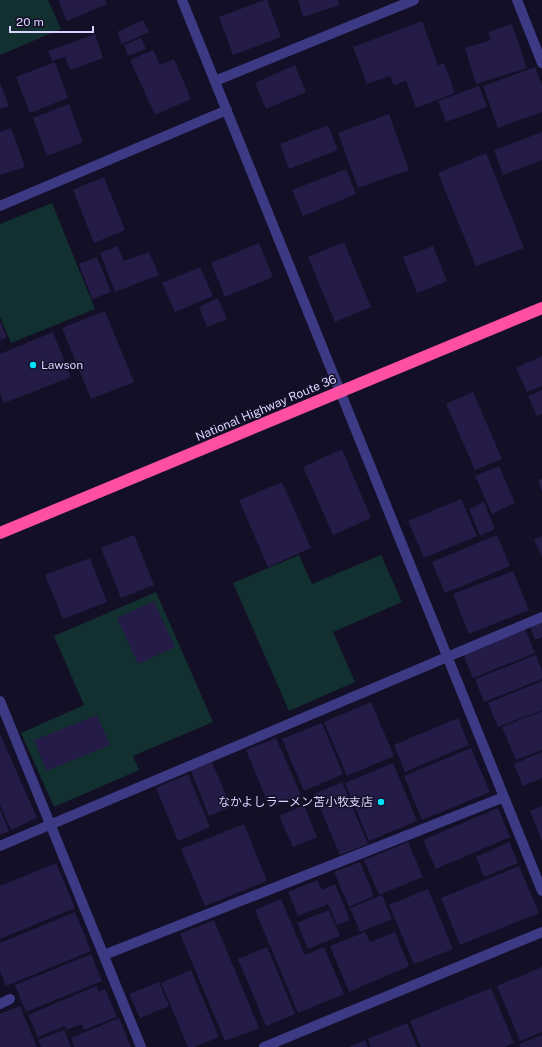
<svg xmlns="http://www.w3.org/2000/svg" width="542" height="1047" font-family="'Public Sans','Noto Sans JP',sans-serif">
	<rect width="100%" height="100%" fill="#130f26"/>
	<path fill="#12302f" d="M 0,0 L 48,0 L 61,29 L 0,55 Z
		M 52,203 L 95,309 L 11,343 L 0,317 L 0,224 Z
		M 299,555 L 312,584 L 381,555 L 402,602 L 333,632 L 355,682 L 289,711 L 233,583 Z
		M 156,592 L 213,722 L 133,756 L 139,770 L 54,807 L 21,733 L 84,705 L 54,636 Z"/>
	<path fill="#241b47" d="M 58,0 L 105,0 L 107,4 L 67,21 Z
		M 264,0 L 267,0 L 281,37 L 233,55 L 219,17 Z
		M 298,0 L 338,0 L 339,5 L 303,17 Z
		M 143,20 L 149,32 L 122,44 L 117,32 Z
		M 422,21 L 438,66 L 444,63 L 455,93 L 416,108 L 406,81 L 394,85 L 390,76 L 367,84 L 353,47 Z
		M 512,24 L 527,68 L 476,84 L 465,48 L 491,40 L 488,32 Z
		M 95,34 L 103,58 L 70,70 L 65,57 L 52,61 L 48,51 Z
		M 141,38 L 146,49 L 128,56 L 124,45 Z
		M 153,50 L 160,65 L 174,59 L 191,99 L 155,115 L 130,60 Z
		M 55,62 L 68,98 L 30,113 L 16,77 Z
		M 295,65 L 306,92 L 266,109 L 255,83 Z
		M 535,67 L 542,85 L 542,112 L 498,128 L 483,86 Z
		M 0,83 L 9,106 L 0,109 Z
		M 479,86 L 487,107 L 446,122 L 438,101 Z
		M 69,104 L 83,142 L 47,156 L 33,118 Z
		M 389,114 L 409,170 L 358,188 L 338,133 Z
		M 328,125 L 338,150 L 289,169 L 280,144 Z
		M 11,128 L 25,167 L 0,175 L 0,132 Z
		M 542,132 L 542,160 L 503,175 L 494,150 Z
		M 486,153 L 524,248 L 476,266 L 438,173 Z
		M 346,169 L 356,194 L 303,216 L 292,190 Z
		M 104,177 L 125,230 L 94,243 L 73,190 Z
		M 344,242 L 371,307 L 335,322 L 308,257 Z
		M 259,243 L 273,277 L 225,297 L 211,263 Z
		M 117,246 L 124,261 L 149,252 L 159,275 L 115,292 L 100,253 Z
		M 433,246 L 447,281 L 417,293 L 403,257 Z
		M 97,257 L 111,292 L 92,299 L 79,264 Z
		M 200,267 L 213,296 L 175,312 L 162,283 Z
		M 218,298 L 227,319 L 207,327 L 199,307 Z
		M 105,311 L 134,382 L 91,399 L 62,328 Z
		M 0,321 L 7,338 L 0,340 Z
		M 53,332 L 71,377 L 4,403 L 0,393 L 0,354 Z
		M 542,356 L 542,386 L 527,392 L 516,368 Z
		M 542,390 L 542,414 L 537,416 L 528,396 Z
		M 473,392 L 502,459 L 475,470 L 446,404 Z
		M 342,449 L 371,518 L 333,535 L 303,467 Z
		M 499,466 L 515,503 L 492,514 L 475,476 Z
		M 542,479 L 542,492 L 538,480 Z
		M 282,482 L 311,548 L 268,567 L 239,500 Z
		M 461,499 L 477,536 L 424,558 L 408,521 Z
		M 484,502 L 495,529 L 480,536 L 469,509 Z
		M 134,535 L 154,585 L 121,598 L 101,548 Z
		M 497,535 L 510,566 L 445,593 L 432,562 Z
		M 542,536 L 542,557 L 534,540 Z
		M 90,558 L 107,602 L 63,619 L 45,575 Z
		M 513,571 L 529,610 L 469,634 L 453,594 Z
		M 154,601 L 175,647 L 138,664 L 117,618 Z
		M 542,622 L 542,637 L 535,640 L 530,627 Z
		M 525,629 L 535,653 L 473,678 L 463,654 Z
		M 536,655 L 542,671 L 542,679 L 484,702 L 475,679 Z
		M 542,681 L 542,710 L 498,727 L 488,703 Z
		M 371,702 L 394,756 L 347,776 L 324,722 Z
		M 542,711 L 542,750 L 516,760 L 502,727 Z
		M 97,715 L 110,745 L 46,771 L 34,740 Z
		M 458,718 L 469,745 L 405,772 L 394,745 Z
		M 322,723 L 343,774 L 304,791 L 282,739 Z
		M 0,734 L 37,818 L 11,830 L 0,805 Z
		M 276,738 L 301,795 L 270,808 L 246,750 Z
		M 471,748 L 490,792 L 422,820 L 404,776 Z
		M 542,752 L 542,778 L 523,786 L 514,764 Z
		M 212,762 L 231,807 L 209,816 L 191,771 Z
		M 393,763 L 417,821 L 369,841 L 345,783 Z
		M 188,774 L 210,827 L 178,841 L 156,788 Z
		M 342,782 L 368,844 L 340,855 L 314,794 Z
		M 304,805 L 317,837 L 293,847 L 279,816 Z
		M 542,806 L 542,841 L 530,811 Z
		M 498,808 L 510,837 L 436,869 L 423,840 Z
		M 0,809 L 9,831 L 0,835 Z
		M 244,824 L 267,881 L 205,906 L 181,849 Z
		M 408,842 L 423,877 L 379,895 L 364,860 Z
		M 509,842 L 518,863 L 484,877 L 476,857 Z
		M 360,862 L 374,896 L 349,907 L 334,872 Z
		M 56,863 L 75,908 L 0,939 L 0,886 Z
		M 519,866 L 539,913 L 460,945 L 441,898 Z
		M 317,880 L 322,890 L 335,884 L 350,920 L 337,925 L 328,904 L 298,916 L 288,892 Z
		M 428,889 L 453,949 L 414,964 L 389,905 Z
		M 382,895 L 392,919 L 360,932 L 350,908 Z
		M 281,899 L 305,955 L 324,947 L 344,994 L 298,1013 L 255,910 Z
		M 329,910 L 340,936 L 308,949 L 297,923 Z
		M 75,912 L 91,951 L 6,986 L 0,971 L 0,943 Z
		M 214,920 L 259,1028 L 225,1041 L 180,934 Z
		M 365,932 L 370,942 L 395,932 L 409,966 L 349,992 L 330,946 Z
		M 267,947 L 295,1014 L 266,1026 L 238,959 Z
		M 91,954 L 102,981 L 26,1012 L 15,985 Z
		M 542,967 L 542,1032 L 520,1041 L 497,986 Z
		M 191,970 L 219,1037 L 195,1047 L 188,1047 L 161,983 Z
		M 159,982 L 169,1006 L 140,1018 L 129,994 Z
		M 96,986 L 99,992 L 105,989 L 117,1017 L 84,1030 L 82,1024 L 66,1030 L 65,1026 L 38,1037 L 28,1015 Z
		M 491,988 L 514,1043 L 504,1047 L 421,1047 L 410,1021 Z
		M 20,1006 L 37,1047 L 0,1047 L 0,1014 Z
		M 119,1018 L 131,1047 L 74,1047 L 71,1038 Z
		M 407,1023 L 417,1047 L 371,1047 L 368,1039 Z
		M 64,1030 L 71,1047 L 41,1047 L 38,1040 Z
		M 542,1035 L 542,1047 L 520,1047 L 519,1044 Z
		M 365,1040 L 368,1047 L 349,1047 Z"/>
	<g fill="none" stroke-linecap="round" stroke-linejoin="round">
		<path stroke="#3d3a85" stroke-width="10" d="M 182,0 L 542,891
			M 517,0 L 542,63
			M 215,81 L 414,0
			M 0,206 L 227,110
			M 0,701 L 141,1047
			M 0,846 L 542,617
			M 104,955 L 504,797
			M 0,1004 L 10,999
			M 264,1047 L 542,932"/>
		<path stroke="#ff4fa3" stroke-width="12" d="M 0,533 L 542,308"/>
	</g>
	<g fill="#00e5ff" stroke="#130f26" stroke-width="1.5">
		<circle cx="33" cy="365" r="4"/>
		<circle cx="381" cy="802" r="4"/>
	</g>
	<g text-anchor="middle" stroke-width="3" stroke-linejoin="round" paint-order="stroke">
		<g font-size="12" fill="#d9d4ff" stroke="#130f26" text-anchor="start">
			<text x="41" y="369">Lawson</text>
			<text x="373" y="806" text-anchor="end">なかよしラーメン苫小牧支店</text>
		</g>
		<g font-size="12" fill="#d9d4ff" stroke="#130f26">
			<text transform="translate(266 408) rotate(-23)" y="4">National Highway Route 36</text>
		</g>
	</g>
	<path d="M10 26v6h83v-6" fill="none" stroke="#d9d4ff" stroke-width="2"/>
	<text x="16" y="26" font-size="12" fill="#d9d4ff" stroke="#130f26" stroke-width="3" paint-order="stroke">20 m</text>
</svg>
